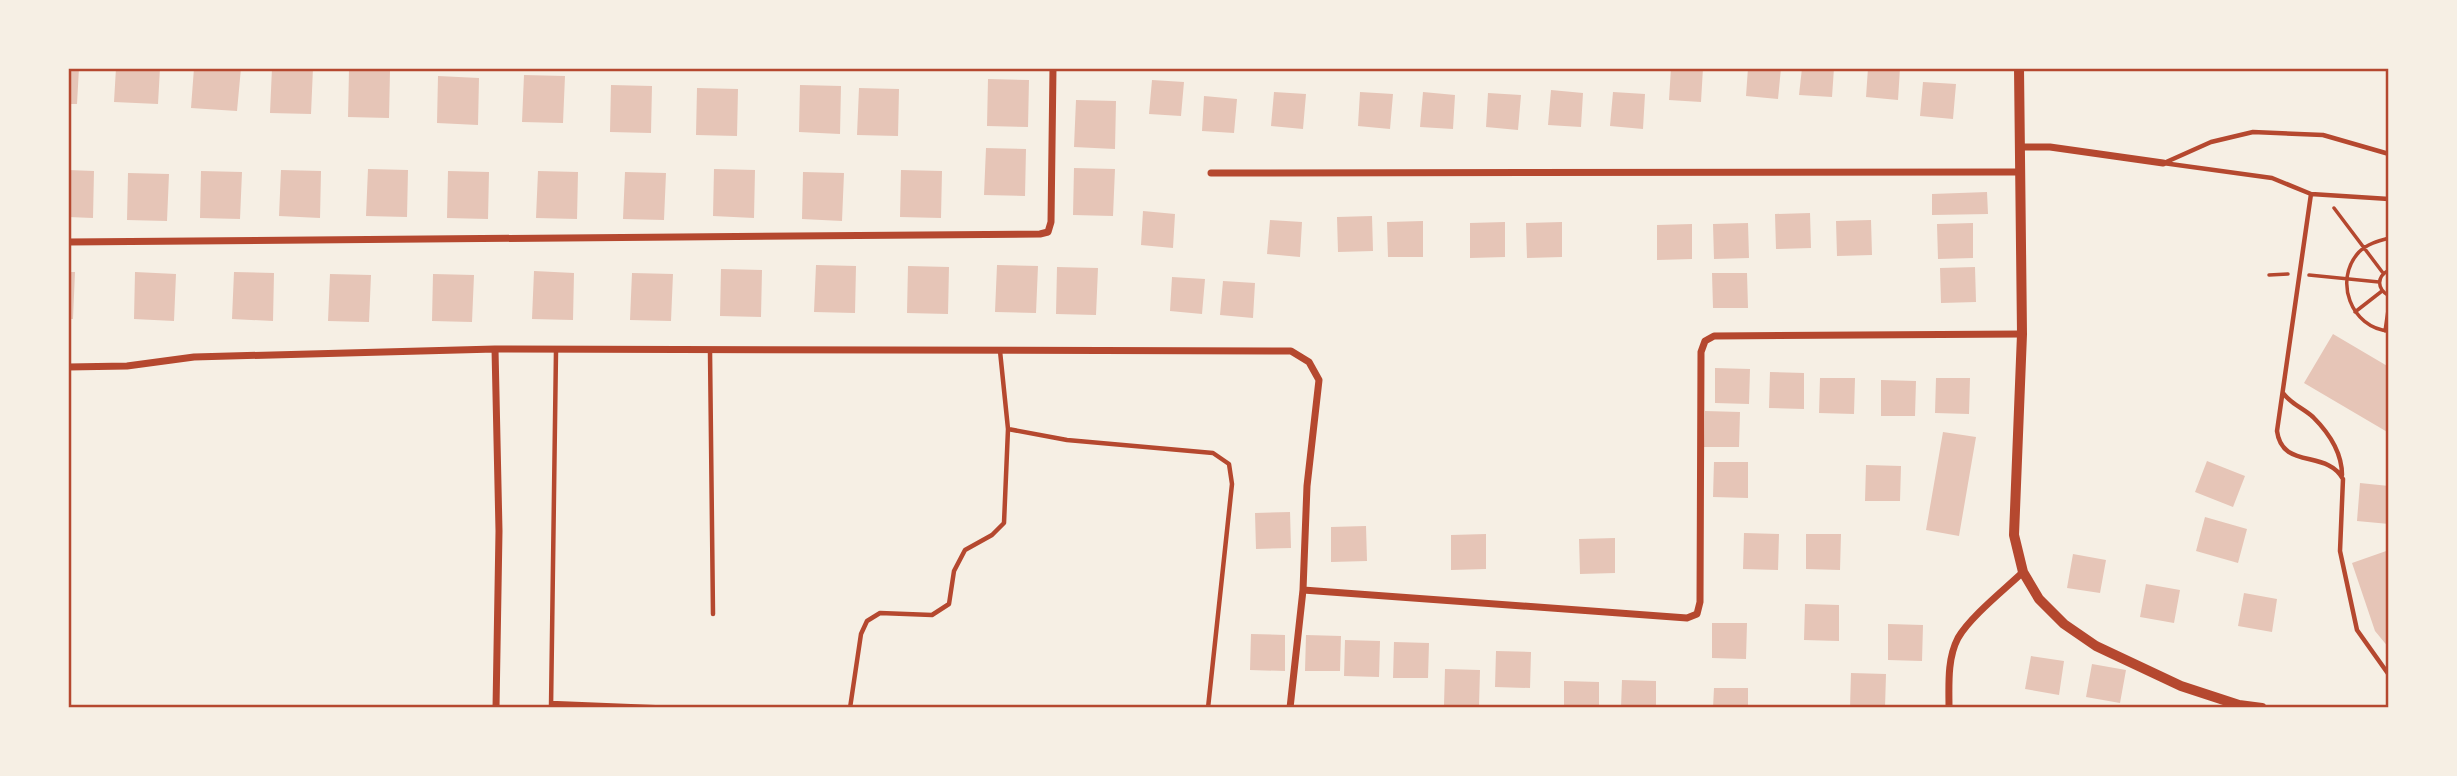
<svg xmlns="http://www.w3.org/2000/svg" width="2457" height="776" font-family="'Work Sans',sans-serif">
	<rect width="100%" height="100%" fill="#f6efe4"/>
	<path fill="#e6c5b7" d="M 68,68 L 79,68 L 77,104 L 68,104 Z
		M 116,68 L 160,68 L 158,104 L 114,102 Z
		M 194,68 L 241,68 L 237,111 L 191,108 Z
		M 272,68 L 313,68 L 311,114 L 270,113 Z
		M 1671,68 L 1703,68 L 1701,102 L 1669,100 Z
		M 1748,68 L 1781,68 L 1778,99 L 1746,96 Z
		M 1802,68 L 1834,68 L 1832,97 L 1799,95 Z
		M 1868,68 L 1900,68 L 1898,100 L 1866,97 Z
		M 349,70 L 390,71 L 389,118 L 348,117 Z
		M 524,75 L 565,76 L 563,123 L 522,122 Z
		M 438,76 L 479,78 L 478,125 L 437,123 Z
		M 988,79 L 1029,80 L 1028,127 L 987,126 Z
		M 1152,80 L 1184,82 L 1181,116 L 1149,114 Z
		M 1923,82 L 1956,84 L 1953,119 L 1920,116 Z
		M 611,85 L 652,86 L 651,133 L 610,132 Z
		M 800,85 L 841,86 L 840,134 L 799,132 Z
		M 697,88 L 738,89 L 737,136 L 696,135 Z
		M 859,88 L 899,89 L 898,136 L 857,135 Z
		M 1551,90 L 1583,93 L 1581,127 L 1548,125 Z
		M 1274,92 L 1306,94 L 1303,129 L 1271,126 Z
		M 1360,92 L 1393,94 L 1390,129 L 1358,126 Z
		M 1423,92 L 1455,95 L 1453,129 L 1420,127 Z
		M 1613,92 L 1645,94 L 1643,129 L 1610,126 Z
		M 1488,93 L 1521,95 L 1518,130 L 1486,127 Z
		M 1204,96 L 1237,99 L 1234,133 L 1202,131 Z
		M 1076,100 L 1116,101 L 1115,149 L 1074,147 Z
		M 986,148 L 1026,149 L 1025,196 L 984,195 Z
		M 1074,168 L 1115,169 L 1113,216 L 1073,215 Z
		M 368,169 L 408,170 L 407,217 L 366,216 Z
		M 714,169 L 755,170 L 754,218 L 713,216 Z
		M 68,170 L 94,171 L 93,218 L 68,217 Z
		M 281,170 L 321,171 L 320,218 L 279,216 Z
		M 901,170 L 942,171 L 941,218 L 900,217 Z
		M 201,171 L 242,172 L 240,219 L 200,218 Z
		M 448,171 L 489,172 L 488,219 L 447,218 Z
		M 538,171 L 578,172 L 577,219 L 536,218 Z
		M 625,172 L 666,173 L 664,220 L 623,219 Z
		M 803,172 L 844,173 L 842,221 L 802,219 Z
		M 128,173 L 169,174 L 167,221 L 127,220 Z
		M 1987,192 L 1988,214 L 1932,215 L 1932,194 Z
		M 1143,211 L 1175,214 L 1173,248 L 1141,245 Z
		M 1810,213 L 1811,248 L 1776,249 L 1775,214 Z
		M 1372,216 L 1373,251 L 1338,252 L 1337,217 Z
		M 1270,220 L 1302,222 L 1300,257 L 1267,254 Z
		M 1871,220 L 1872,255 L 1837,256 L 1836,221 Z
		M 1423,221 L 1423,257 L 1388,257 L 1387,222 Z
		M 1505,222 L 1505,257 L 1470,258 L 1470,223 Z
		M 1562,222 L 1562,257 L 1527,258 L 1526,223 Z
		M 1748,223 L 1749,258 L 1714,259 L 1713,224 Z
		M 1973,223 L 1973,258 L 1938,259 L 1937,224 Z
		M 1692,224 L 1692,259 L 1657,260 L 1657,225 Z
		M 816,265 L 856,266 L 855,313 L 814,312 Z
		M 997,265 L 1038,266 L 1036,313 L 995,312 Z
		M 908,266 L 949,267 L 948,314 L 907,313 Z
		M 1057,267 L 1098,268 L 1096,315 L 1056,314 Z
		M 1975,267 L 1976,302 L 1941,303 L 1940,268 Z
		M 721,269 L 762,270 L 761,317 L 720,316 Z
		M 534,271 L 574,273 L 573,320 L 532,319 Z
		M 68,272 L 75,272 L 73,319 L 68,319 Z
		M 135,272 L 176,274 L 174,321 L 134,319 Z
		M 234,272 L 274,273 L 273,321 L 232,319 Z
		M 632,273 L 673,274 L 671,321 L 630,320 Z
		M 1712,273 L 1747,273 L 1748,308 L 1713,308 Z
		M 330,274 L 371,275 L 369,322 L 328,321 Z
		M 433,274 L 474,275 L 472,322 L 432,321 Z
		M 1172,277 L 1205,279 L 1202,314 L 1170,311 Z
		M 1223,281 L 1255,283 L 1253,318 L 1220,315 Z
		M 2333,334 L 2389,367 L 2389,433 L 2304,383 Z
		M 1715,368 L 1750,369 L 1749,404 L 1715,403 Z
		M 1770,372 L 1804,373 L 1804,409 L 1769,408 Z
		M 1820,378 L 1855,378 L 1854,414 L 1819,413 Z
		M 1936,378 L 1970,378 L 1969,414 L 1935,413 Z
		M 1881,380 L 1916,381 L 1915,416 L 1881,416 Z
		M 1705,411 L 1740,412 L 1739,447 L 1704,447 Z
		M 1943,432 L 1976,437 L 1959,536 L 1926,530 Z
		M 2207,461 L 2245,476 L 2233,507 L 2195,492 Z
		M 1714,462 L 1748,462 L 1748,498 L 1713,497 Z
		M 1866,465 L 1901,466 L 1900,501 L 1865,501 Z
		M 2360,483 L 2389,486 L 2389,524 L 2357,521 Z
		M 1290,512 L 1291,548 L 1256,549 L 1255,513 Z
		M 2205,517 L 2247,529 L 2238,563 L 2196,551 Z
		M 1366,526 L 1367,561 L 1331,562 L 1331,527 Z
		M 1744,533 L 1779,534 L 1778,570 L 1743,569 Z
		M 1486,534 L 1486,569 L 1451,570 L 1451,535 Z
		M 1806,534 L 1841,534 L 1840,570 L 1806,569 Z
		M 1615,538 L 1615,573 L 1580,574 L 1579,539 Z
		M 2389,550 L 2389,648 L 2375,631 L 2352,563 Z
		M 2073,554 L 2106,560 L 2100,593 L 2067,588 Z
		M 2146,584 L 2180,590 L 2174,623 L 2140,617 Z
		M 2244,593 L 2277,599 L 2272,632 L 2238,626 Z
		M 1805,604 L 1839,605 L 1839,641 L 1804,640 Z
		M 1712,623 L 1747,623 L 1746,659 L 1712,658 Z
		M 1888,624 L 1923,625 L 1922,661 L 1888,660 Z
		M 1251,634 L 1285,635 L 1285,671 L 1250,670 Z
		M 1306,635 L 1341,636 L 1340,671 L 1305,671 Z
		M 1345,640 L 1380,641 L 1379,677 L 1344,676 Z
		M 1394,642 L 1429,643 L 1428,678 L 1393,678 Z
		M 1496,651 L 1531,652 L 1530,688 L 1495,687 Z
		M 2031,656 L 2064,661 L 2059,695 L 2025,689 Z
		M 2092,664 L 2126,670 L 2120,703 L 2086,697 Z
		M 1445,669 L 1480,670 L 1479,706 L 1444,705 Z
		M 1851,673 L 1886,674 L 1885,708 L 1850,708 Z
		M 1622,680 L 1656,681 L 1656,708 L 1621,708 Z
		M 1564,681 L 1599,682 L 1599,708 L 1564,708 Z
		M 1714,688 L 1748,688 L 1748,708 L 1713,708 Z"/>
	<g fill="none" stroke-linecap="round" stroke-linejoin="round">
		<path stroke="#b5482f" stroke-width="3.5" d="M 2334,208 L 2383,273
			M 2389,238 C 2378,241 2367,244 2359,252 C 2333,280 2351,328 2389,331
			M 2389,270 C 2376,277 2377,289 2389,296
			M 2269,275 L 2288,274
			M 2309,275 L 2379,282
			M 2355,312 L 2382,291
			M 2385,331 L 2389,303"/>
		<path stroke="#b5482f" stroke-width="4.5" d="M 2163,163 L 2272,178 L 2311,194 L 2277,431 C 2282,470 2327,449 2343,479 L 2340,551 L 2357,630 L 2389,675
			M 2164,163 L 2211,142 L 2253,132 L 2323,135 L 2389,154
			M 2311,194 L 2389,199
			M 710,351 L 713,614
			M 2283,393 C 2291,404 2303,408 2313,417 C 2329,433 2342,453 2342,475
			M 1008,429 L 1067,440 L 1213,453 L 1229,464 L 1232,484 L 1208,708
			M 551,703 L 674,708
			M 551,708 L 556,351
			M 850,708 L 861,634 L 867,621 L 880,613 L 932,615 L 949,604 L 954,571 L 965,550 L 992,535 L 1004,523 L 1008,429 L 1000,351"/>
		<path stroke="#b5482f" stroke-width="7" d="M 2020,147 L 2050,147 L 2163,163
			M 1211,173 L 2021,172
			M 68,242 L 1040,234 L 1048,232 L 1051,222 L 1053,68
			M 495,349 L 499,531 L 496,708
			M 68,367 L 127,366 L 194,357 L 495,349 L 1291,351 L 1309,362 L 1319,380 L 1307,486 L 1303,590 L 1290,708
			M 1303,590 L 1687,618 L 1697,614 L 1700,602 L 1701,352 L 1705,341 L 1714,336 L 2022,334
			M 1949,708 C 1949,685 1947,659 1958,638 C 1970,617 2004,590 2023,572"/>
		<path stroke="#b5482f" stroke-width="10" d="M 2019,68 L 2022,334 L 2014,535 L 2023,572 L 2039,599 L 2064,624 L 2096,646 L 2181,686 L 2239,705 L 2262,708"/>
	</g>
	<rect width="2457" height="776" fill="none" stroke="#f6efe4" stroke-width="140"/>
	<rect x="70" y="70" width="2317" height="636" fill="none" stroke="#b5482f" stroke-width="2.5"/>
</svg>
